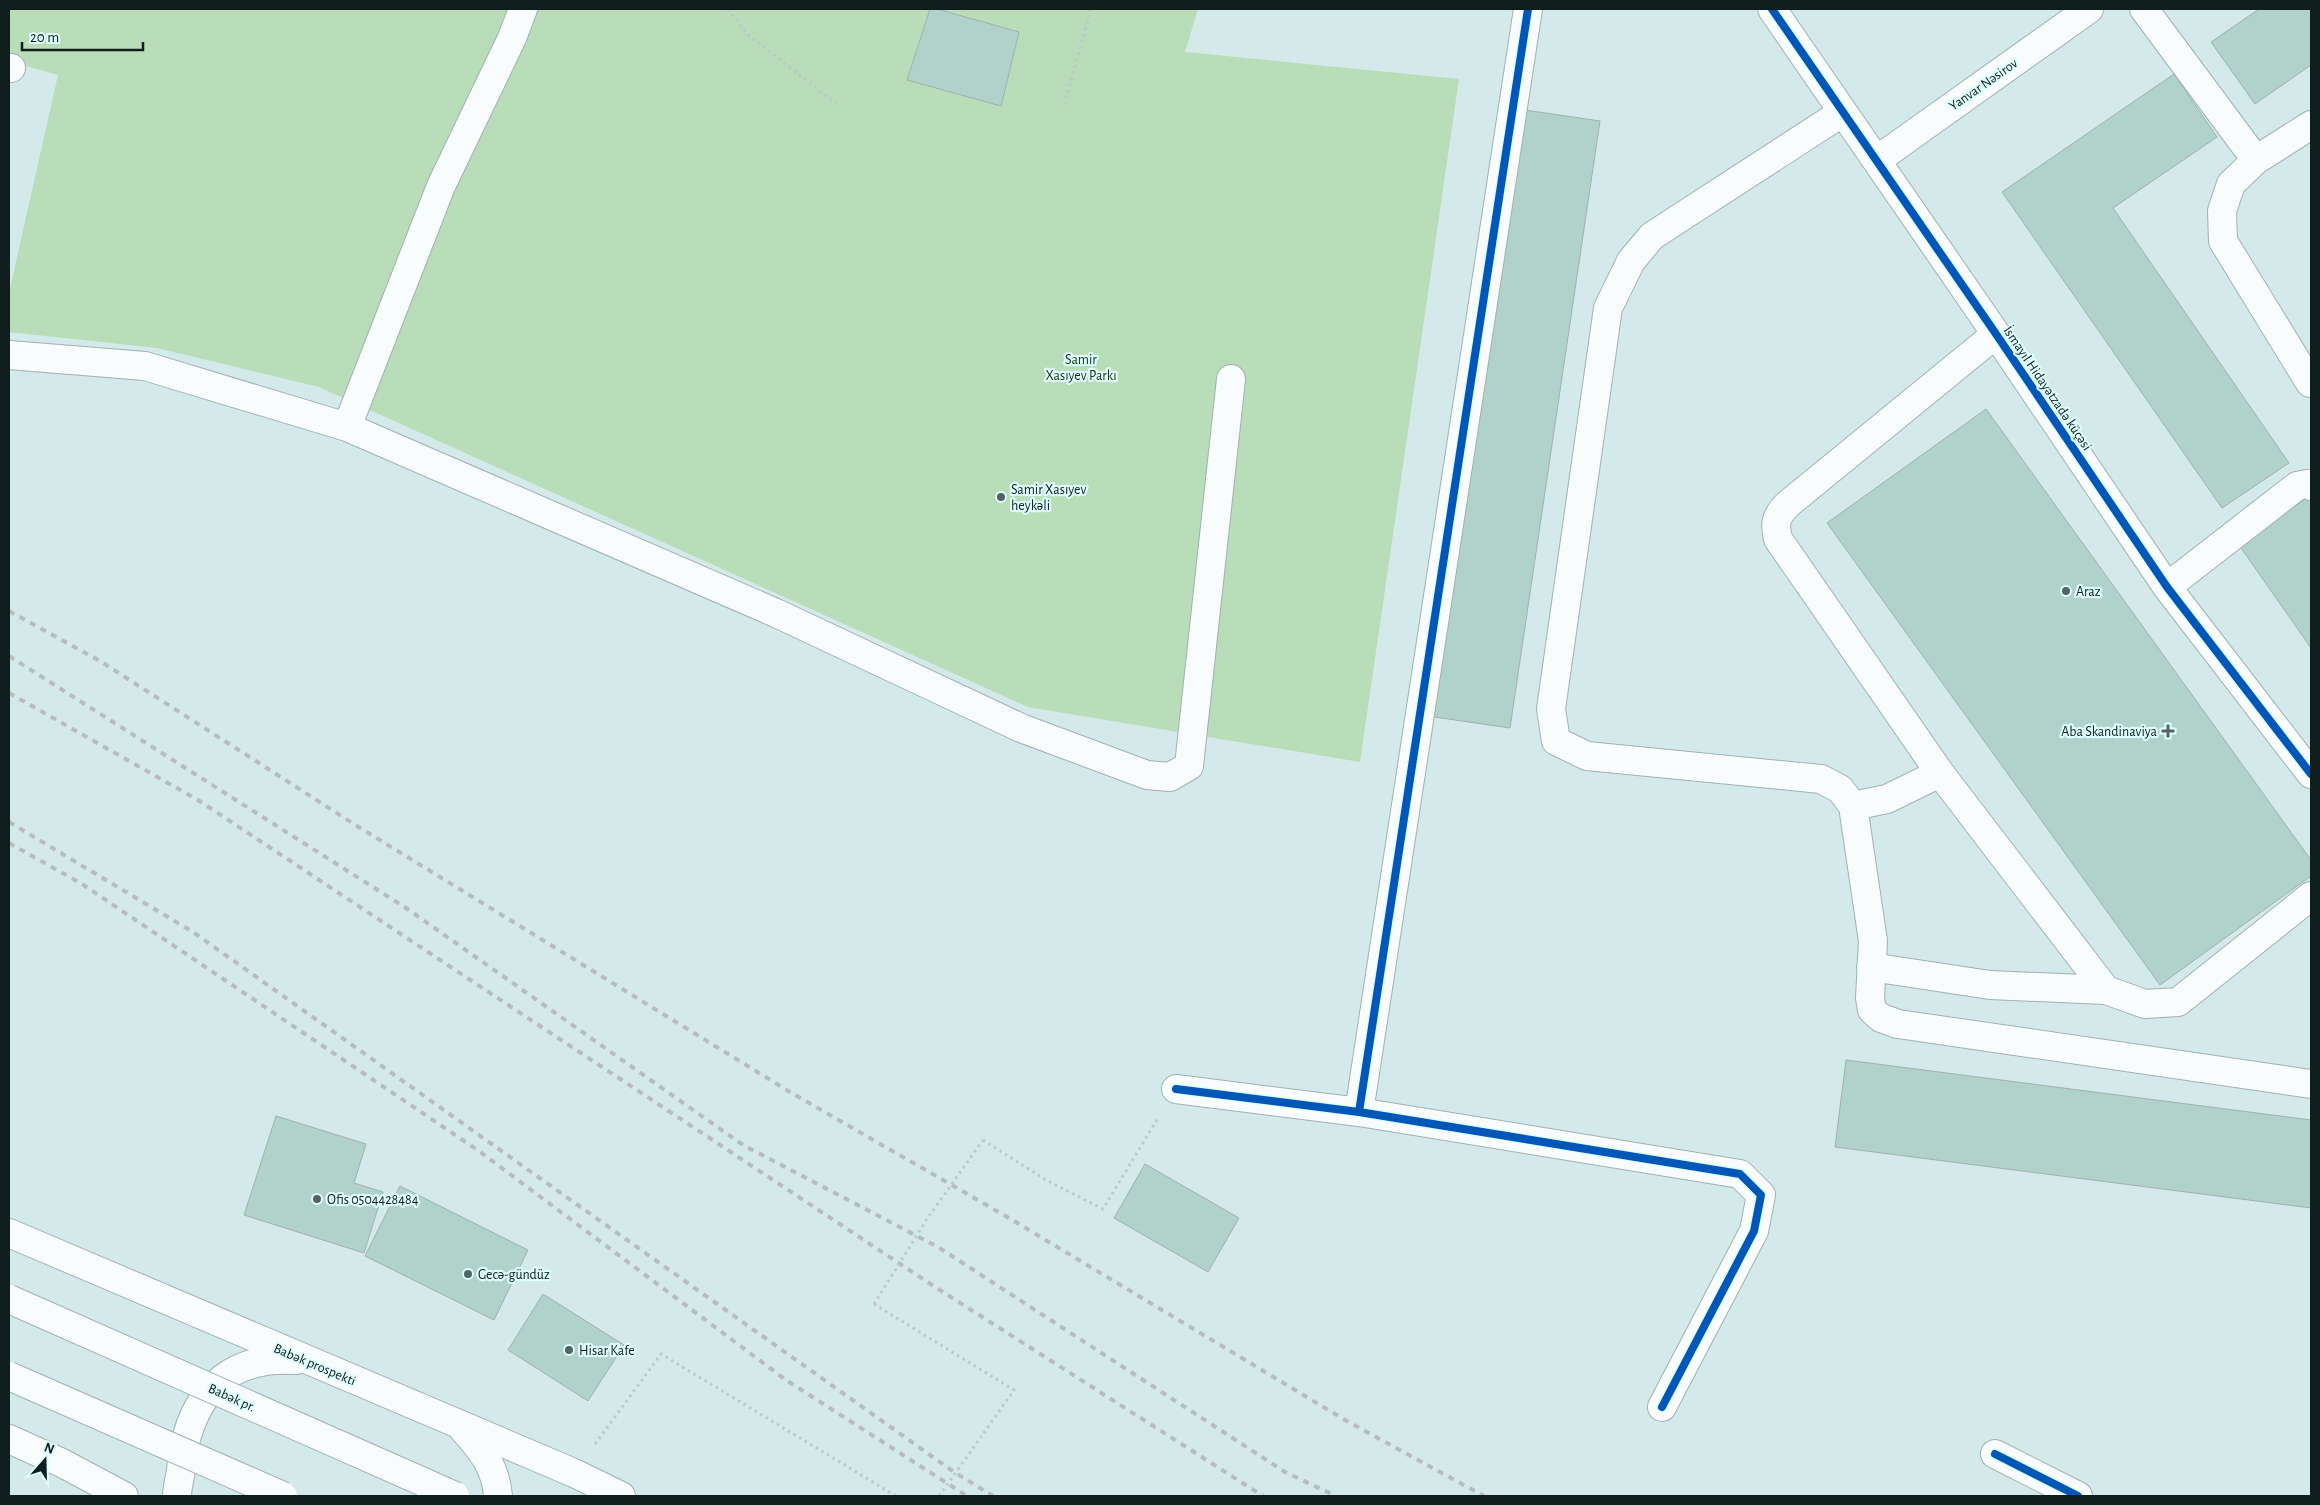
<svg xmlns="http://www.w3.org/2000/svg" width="2320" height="1505" font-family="'Alegreya Sans',sans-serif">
	<rect width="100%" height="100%" fill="#d4e9e9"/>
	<path fill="#b8ddb8" d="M 9,9 L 1198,9 L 1185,52 L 1459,79 L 1360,762 L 1028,707 L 319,387 L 157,348 L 9,332 L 9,293 L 58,75 L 9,61 Z"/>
	<path fill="#b1d2ca" stroke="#a1b0ae" d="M 930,9 L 937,9 L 1019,32 L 1001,106 L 907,80 Z
		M 2259,9 L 2311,9 L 2311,65 L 2255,104 L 2211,42 Z
		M 2174,74 L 2217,137 L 2113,208 L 2289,463 L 2222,508 L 2002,192 Z
		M 1518,109 L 1600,121 L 1510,728 L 1428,716 Z
		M 1986,409 L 2311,860 L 2311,876 L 2160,985 L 1827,523 Z
		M 2311,495 L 2311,648 L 2239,545 Z
		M 1846,1060 L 2311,1120 L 2311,1208 L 1835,1147 Z
		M 276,1116 L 366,1144 L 354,1183 L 383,1192 L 364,1253 L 244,1215 Z
		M 1145,1164 L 1239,1218 L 1208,1272 L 1114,1218 Z
		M 400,1186 L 528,1250 L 494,1320 L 365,1256 Z
		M 543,1294 L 624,1345 L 588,1401 L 508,1350 Z"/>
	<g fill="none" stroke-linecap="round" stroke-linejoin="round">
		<g stroke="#a1b1b1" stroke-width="30">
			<path id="minor" d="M 1772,9 L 1996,334 L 2167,587 L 2311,774
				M 2144,9 L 2256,160
				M 9,68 L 11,68
				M 1843,112 L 1652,236 L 1631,261 L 1608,308 L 1551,709 L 1556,741 L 1587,756 L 1821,779 L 1840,789 L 1853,806 L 1873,941 L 1870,998 L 1872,1010 L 1881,1018 L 1898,1024 L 2311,1084
				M 1877,160 L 2089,9
				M 1996,334 L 1788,504 C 1776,516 1774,523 1778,539 L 1940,773 L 2106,990 L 2145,1004 L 2178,1002 L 2311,896
				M 9,355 L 145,366 L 347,427 L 776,613 L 1021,728 L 1147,775 L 1170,777 L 1189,766 L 1231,379
				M 2310,383 L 2223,241 L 2222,211 L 2231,184 L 2256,160 L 2311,125
				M 347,427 L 441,186 L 512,38 L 523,9
				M 2167,587 L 2297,486 L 2307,484 L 2311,486
				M 1853,806 L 1887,799 L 1940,773
				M 1871,967 L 1990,985 L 2106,990
				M 1176,1089 L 1359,1112 L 1740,1174 L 1761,1195 L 1754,1231 L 1662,1407
				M 1359,1112 L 1528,9
				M 1995,1454 L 2078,1496"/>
		</g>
		<g stroke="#a1b1b1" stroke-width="30">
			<path id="major" d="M 9,1233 L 574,1473 L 621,1496
				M 463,1429 C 482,1450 496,1468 498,1496
				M 9,1439 L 62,1463 L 124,1496
				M 177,1496 C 177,1488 180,1478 181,1470 C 182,1462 182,1454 184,1447 C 198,1386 234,1356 296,1360"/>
		</g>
		<path stroke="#c0c7c7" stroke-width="3" stroke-dasharray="2.5 4" stroke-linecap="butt" d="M 728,9 L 745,32 L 836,104
			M 1064,105 L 1091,9
			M 983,1140 L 1046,1180 L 1103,1209 L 1158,1118
			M 874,1304 L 1014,1390 L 981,1437
			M 595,1444 L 661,1354 L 896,1496"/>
		<use href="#minor" stroke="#f9fcfc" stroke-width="28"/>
		<use href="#major" stroke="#f9fcfc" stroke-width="28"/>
		<path stroke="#b7bcbc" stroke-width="4" stroke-dasharray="6 6" stroke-linecap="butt" d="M 9,611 L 100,661 L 357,826 L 790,1092 L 1009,1218 L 1345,1420 L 1484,1496
			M 9,656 L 406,908 L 743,1145 L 938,1247 L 1285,1472 L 1336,1496
			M 9,693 L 198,800 L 929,1283 L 1263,1496
			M 9,822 L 193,932 L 954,1472 L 993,1496
			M 9,843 L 82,884 L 479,1151 L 786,1380 L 967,1496"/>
		<g stroke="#a1b1b1" stroke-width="30" stroke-linecap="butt">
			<path id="major-bridge" d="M 9,1299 L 455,1496
				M 9,1376 L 283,1496"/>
		</g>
		<path stroke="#c0c7c7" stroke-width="3" stroke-dasharray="2.5 4" stroke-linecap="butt" d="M 874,1304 L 927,1219 L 983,1140
			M 939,1496 L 981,1437"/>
		<use href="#major-bridge" stroke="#f9fcfc" stroke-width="28"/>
		<g stroke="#defdfd" stroke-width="11">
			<path id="cycleway" d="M 1772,9 L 1996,334 L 2167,587 L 2311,774
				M 1176,1089 L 1359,1112 L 1740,1174 L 1761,1195 L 1754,1231 L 1662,1407
				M 1359,1112 L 1528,9
				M 1995,1454 L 2078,1496"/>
		</g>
		<use href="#cycleway" stroke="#0057b8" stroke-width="8"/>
	</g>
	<g fill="#546464" stroke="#defdfd" stroke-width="2">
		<circle cx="1001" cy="497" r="5"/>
		<circle cx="2066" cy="591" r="5"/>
		<path d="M2165.5 723.5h5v5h5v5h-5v5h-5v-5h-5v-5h5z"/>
		<circle cx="317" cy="1199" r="5"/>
		<circle cx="468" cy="1274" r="5"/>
		<circle cx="569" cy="1350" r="5"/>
	</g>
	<g text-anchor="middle" stroke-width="4.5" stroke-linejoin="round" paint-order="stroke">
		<g font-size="14" fill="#0f1d1d" stroke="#defdfd">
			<text transform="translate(1983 84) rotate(-35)" y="5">Yanvar Nəsirov</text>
			<text transform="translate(2048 388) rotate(56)" y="5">İsmayıl Hidayətzadə küçəsi</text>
			<text transform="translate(315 1364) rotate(23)" y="5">Babək prospekti</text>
			<text transform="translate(232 1397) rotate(24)" y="5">Babək pr.</text>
		</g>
		<g font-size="14" fill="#19310f" stroke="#defdfd">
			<text x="1081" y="364">Samir<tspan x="1081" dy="16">Xasıyev Parkı</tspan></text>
		</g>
		<g font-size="14" fill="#0f1d1d" stroke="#defdfd" text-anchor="start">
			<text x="1011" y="494">Samir Xasıyev<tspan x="1011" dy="16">heykəli</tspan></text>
			<text x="2076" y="596">Araz</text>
			<text x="2157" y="736" text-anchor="end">Aba Skandinaviya</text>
			<text x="327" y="1204">Ofis 0504428484</text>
			<text x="478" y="1279">Gecə-gündüz</text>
			<text x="579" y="1355">Hisar Kafe</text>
		</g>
	</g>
	<rect width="2320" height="1505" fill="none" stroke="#0f1d1d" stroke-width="20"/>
	<g transform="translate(45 1460) rotate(20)" stroke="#defdfd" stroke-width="4" paint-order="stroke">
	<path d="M0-4L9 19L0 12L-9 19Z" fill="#0f1d1d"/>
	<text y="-8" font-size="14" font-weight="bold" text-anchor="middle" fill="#0f1d1d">N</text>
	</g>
	<path d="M22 42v8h121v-8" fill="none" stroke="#0f1d1d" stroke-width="2.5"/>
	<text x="30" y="42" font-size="15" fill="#0f1d1d" stroke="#defdfd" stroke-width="4" paint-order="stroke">20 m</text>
</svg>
